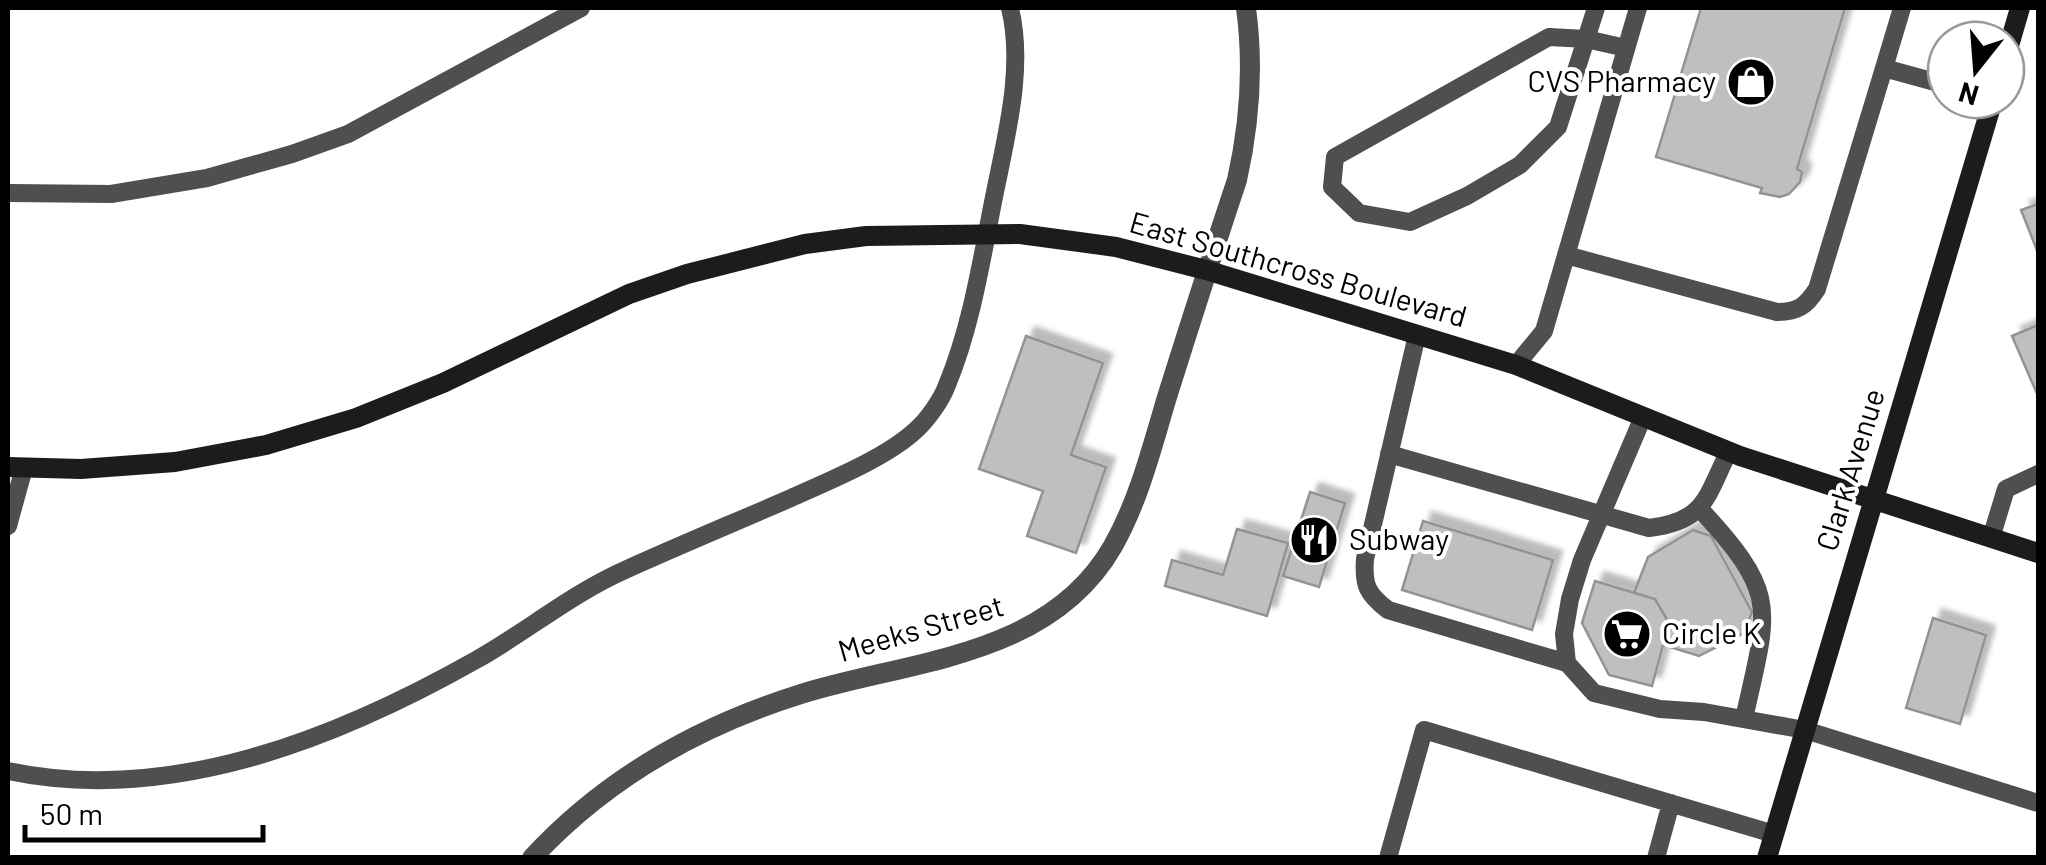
<svg xmlns="http://www.w3.org/2000/svg" width="2046" height="865" font-family="Barlow,sans-serif">
	<defs>
		<filter id="shadow"><feDropShadow dx="9" dy="-9" stdDeviation="2.5" flood-color="#0004"/></filter>
	</defs>
	<rect width="100%" height="100%" fill="#fff"/>
	<path fill="#bfbfbf" stroke="#939393" stroke-width="2.5" filter="url(#shadow)" d="M 1701,8 L 1845,8 L 1797,169 L 1802,172 L 1800,182 L 1789,194 L 1780,197 L 1760,193 L 1762,188 L 1656,157 Z
		M 2038,204 L 2038,253 L 2021,210 Z
		M 2038,325 L 2038,396 L 2012,336 Z
		M 1026,336 L 1103,363 L 1071,455 L 1106,467 L 1076,553 L 1027,536 L 1043,491 L 979,469 Z
		M 1310,492 L 1345,503 L 1319,587 L 1283,576 Z
		M 1423,521 L 1553,560 L 1532,630 L 1402,590 Z
		M 1237,529 L 1288,543 L 1267,616 L 1165,586 L 1172,560 L 1223,575 Z
		M 1693,530 L 1711,536 L 1752,612 L 1744,633 L 1699,656 L 1663,645 L 1669,623 L 1655,599 L 1634,593 L 1648,557 Z
		M 1595,581 L 1655,599 L 1669,623 L 1652,686 L 1609,675 L 1582,623 Z
		M 1933,618 L 1986,635 L 1960,724 L 1906,708 Z"/>
	<g fill="none" stroke-linecap="round" stroke-linejoin="round">
		<path stroke="#4f4f4f" stroke-width="18" d="M 1596,8 L 1558,127 L 1520,165 L 1467,196 L 1410,222 L 1359,213 L 1332,187 L 1335,157 L 1549,37 L 1586,39 L 1626,48
			M 1902,8 L 1884,68 L 1946,85
			M 8,193 L 111,194 L 207,178 L 292,154 L 348,134 L 581,8
			M 1566,255 L 1777,312 C 1798,312 1806,306 1817,289 L 1884,68
			M 1417,335 L 1365,559 C 1363,585 1367,594 1388,610 L 1567,663
			M 1516,365 L 1544,331 L 1638,8
			M 1643,417 L 1582,560 L 1570,599 L 1564,634 L 1567,663 L 1594,693 L 1660,709 L 1704,712 L 1805,730 L 2038,803
			M 1389,454 L 1649,528 C 1706,521 1706,497 1729,451
			M 1700,509 C 1781,596 1768,609 1744,719
			M 8,526 L 24,468
			M 1991,538 L 2006,489 L 2038,474
			M 8,771 C 170,805 336,739 476,660 C 526,632 571,594 625,570 C 680,545 736,522 791,498 C 829,481 888,457 917,429 C 928,419 942,399 947,385 C 971,327 981,263 993,202 C 1005,140 1025,70 1010,8
			M 1388,858 L 1424,730 L 1774,834
			M 1656,858 L 1671,803"/>
		<path stroke="#4f4f4f" stroke-width="20" d="M 532,858 C 605,779 699,726 801,694 C 910,660 1049,658 1113,546 C 1139,500 1152,447 1167,397 C 1190,324 1213,252 1237,180 C 1250,122 1254,67 1246,8"/>
		<path stroke="#1c1c1c" stroke-width="20" d="M 2006,56 L 2020,8
			M 8,467 L 81,469 L 175,462 L 266,445 L 356,418 L 443,383 L 629,294 L 687,274 L 805,244 L 866,236 L 1020,234 L 1116,247 L 1206,270 L 1516,365 L 1740,456 L 2038,553
			M 1767,858 L 1993,100"/>
	</g>
	<defs>
		<g id="shop-disc" transform="scale(2.5)"><circle r="9.5" fill="#000" stroke="#fff"/><path d="M-5-2.5h2.3a2.7 3.5 0 0 1 5.4 0H5L5.5 6h-11ZM-1.5-2.5h3a1.5 2.3 0 0 0-3 0Z" fill="#fff"/></g>
		<g id="restaurant-disc" transform="scale(2.5)"><circle r="9.5" fill="#000" stroke="#fff"/><path d="M-5-6h1v4h1v-4h1v4h1v-4h1v5L-1.5 .5V6h-2V.5L-5-1ZM5-6V6H3V1.5H1.5Q1.5-4 5-6Z" fill="#fff"/></g>
		<g id="supermarket-disc" transform="scale(2.5)"><circle r="9.5" fill="#000" stroke="#fff"/><path d="M-6-5.5h2.5l.6 2H6L4.5 2H-2.5L-4.4-4H-6ZM-1.5 3.2a1.3 1.3 0 1 0 .1 0ZM3 3.2a1.3 1.3 0 1 0 .1 0Z" fill="#fff"/></g>
	</defs>
	<g fill-rule="evenodd">
		<use href="#shop-disc" x="1751" y="82"/>
		<use href="#restaurant-disc" x="1314" y="540"/>
		<use href="#supermarket-disc" x="1627" y="634"/>
	</g>
	<g text-anchor="middle" stroke-width="8" stroke-linejoin="round" paint-order="stroke">
		<g font-size="30" fill="#000" stroke="#fff" text-anchor="start">
			<text x="1716" y="92" text-anchor="end">CVS Pharmacy</text>
			<text x="1349" y="550">Subway</text>
			<text x="1662" y="644">Circle K</text>
		</g>
		<g font-size="30" fill="#000" stroke="#fff">
			<text transform="translate(1298 270) rotate(16)" y="10">East Southcross Boulevard</text>
			<text transform="translate(1851 470) rotate(-73)" y="10">Clark Avenue</text>
			<text transform="translate(921 629) rotate(-16)" y="10">Meeks Street</text>
		</g>
	</g>
	<rect width="2046" height="865" fill="none" stroke="#000000" stroke-width="20"/>
	<g transform="translate(1976 70) rotate(197)"><circle r="48" fill="#ffffff" stroke="#999999" stroke-width="2.5"/>
	<path d="M0-8L18 38L0 25L-18 38Z" fill="#000000"/>
	<text y="-15" font-size="28" font-weight="bold" text-anchor="middle" fill="#000000">N</text>
	</g>
	<path d="M25 825v15h238v-15" fill="none" stroke="#000000" stroke-width="5"/>
	<text x="40" y="825" font-size="30" fill="#000000" stroke="#ffffff" stroke-width="8" paint-order="stroke">50 m</text>
</svg>
